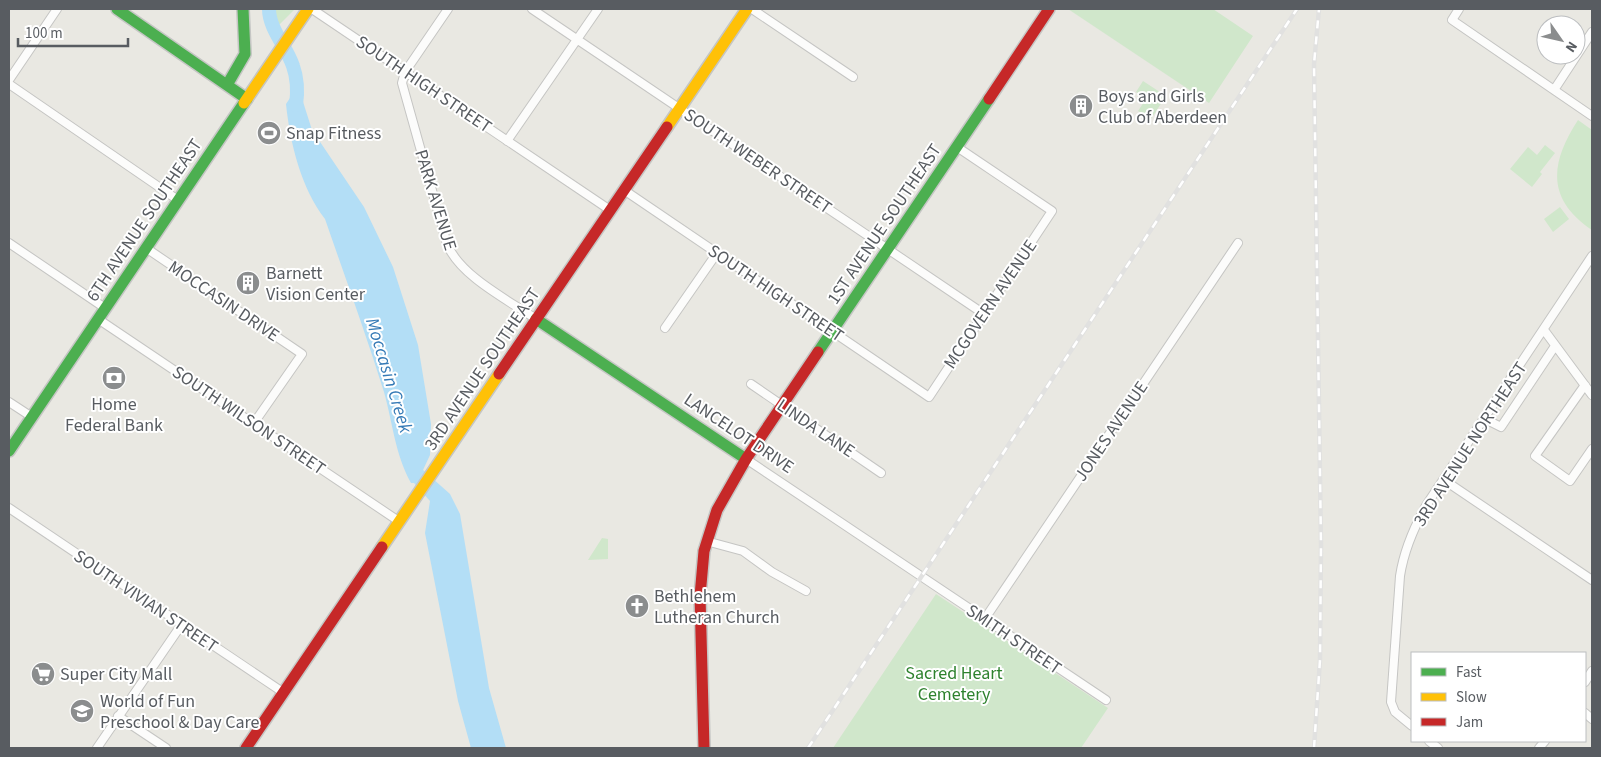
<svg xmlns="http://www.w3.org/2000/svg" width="1601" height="757" font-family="'Source Sans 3',sans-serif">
	<rect width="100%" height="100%" fill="#e9e8e2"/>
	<path fill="#d0e7cb" d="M 269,9 L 295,9 L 275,29 L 269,19 Z
		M 1068,9 L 1213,9 L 1253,36 L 1209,103 Z
		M 1143,81 L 1166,96 L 1151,119 L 1138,111 L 1146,99 L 1136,92 Z
		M 1578,120 L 1592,130 L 1592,230 C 1546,199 1550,163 1578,120 Z
		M 1545,145 L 1555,153 L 1540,172 L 1542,174 L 1532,187 L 1510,169 L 1528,147 L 1537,155 Z
		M 1560,207 L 1569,219 L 1553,232 L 1544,219 Z
		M 602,538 L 608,539 L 608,559 L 588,560 Z
		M 936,594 L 1108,708 L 1081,748 L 833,748 Z"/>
	<path fill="#b3def6" d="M 298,86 L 312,130 L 364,207 L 393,267 L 418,345 L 431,424 L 430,455 L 423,470 L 450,494 L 460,514 L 489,688 L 506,748 L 471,748 L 458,701 L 425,533 L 430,501 L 414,483 L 411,483 C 395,454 393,424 384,392 C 366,334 345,277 325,219 C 301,188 290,143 286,104 Z"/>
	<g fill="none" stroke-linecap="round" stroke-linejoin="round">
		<path stroke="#b3def6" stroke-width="14" d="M 269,9 C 269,29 287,47 293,66 C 298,80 298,91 296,105"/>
		<g stroke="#c5c5c3" stroke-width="10">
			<path id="street" d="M 312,9 L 610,210
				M 448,9 L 405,72 L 402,83 L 447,244 C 460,276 508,300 536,319
				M 532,9 L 984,314
				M 752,9 L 853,77
				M 1459,9 L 1452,20 L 1592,116
				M 9,80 L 57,9
				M 9,84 L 178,200
				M 1554,90 L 1592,32
				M 507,141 L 598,9
				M 624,190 L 929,397 L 1052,211 L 957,147
				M 9,243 L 105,308
				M 146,248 L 302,354 L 254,423
				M 98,319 L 400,522
				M 665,328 L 717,253
				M 1544,330 L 1592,395
				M 751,384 L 881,473
				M 1585,385 L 1535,456 L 1570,481 L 1592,449
				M 9,402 L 32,417
				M 1485,419 L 1501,427 L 1555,346
				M 746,459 L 1106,700
				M 1444,480 L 1592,580
				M 9,508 L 284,693
				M 706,541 L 743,551 L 772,572 L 806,591
				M 984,620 L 1238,243
				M 1585,682 L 1592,671
				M 1585,713 L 1592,719
				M 118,716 L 166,748
				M 1412,726 L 1395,712 L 1391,702 L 1400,576 C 1404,550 1414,527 1427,504 L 1592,256
				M 1429,741 L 1438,748
				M 97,748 L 182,624
				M 1539,748 L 1545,741"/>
		</g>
		<g stroke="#c5c6c4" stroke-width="14">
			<path id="fast" d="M 117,9 L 247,99
				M 227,85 L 245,54 L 243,9
				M 536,319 L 746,459
				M 818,352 L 989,99
				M 9,451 L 244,103"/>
		</g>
		<g stroke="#c5c6c4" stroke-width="14">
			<path id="slow" d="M 244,103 L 308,9
				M 667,127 L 747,9
				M 382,547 L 499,374"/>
		</g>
		<g stroke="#c5c6c4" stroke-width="14">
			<path id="jam" d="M 989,99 L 1049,9
				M 499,374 L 667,127
				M 246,748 L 382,547
				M 704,748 L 700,596 L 704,551 L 717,510 L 746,459 L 818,352"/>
		</g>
		<use href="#street" stroke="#fcfcfb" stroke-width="8"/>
		<use href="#fast" stroke="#4caf50" stroke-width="11"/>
		<use href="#slow" stroke="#ffc107" stroke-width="11"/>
		<use href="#jam" stroke="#c62828" stroke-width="11"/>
		<g stroke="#e1e1e0" stroke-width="4.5">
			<path id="rail" d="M 808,748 L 1297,9
				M 1314,748 L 1320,660 L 1321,544 L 1314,64 L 1319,9"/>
		</g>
		<use href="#rail" stroke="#fff" stroke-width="2.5" stroke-dasharray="8" stroke-linecap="butt"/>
	</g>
	<defs>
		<g id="building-disc" transform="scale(1.25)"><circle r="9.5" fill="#8b8d8e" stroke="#fff"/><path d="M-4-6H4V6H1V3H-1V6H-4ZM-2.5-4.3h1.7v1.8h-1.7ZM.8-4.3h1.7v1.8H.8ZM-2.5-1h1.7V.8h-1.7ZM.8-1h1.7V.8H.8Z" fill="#fff"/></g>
		<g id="stadium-disc" transform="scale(1.25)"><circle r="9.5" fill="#8b8d8e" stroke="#fff"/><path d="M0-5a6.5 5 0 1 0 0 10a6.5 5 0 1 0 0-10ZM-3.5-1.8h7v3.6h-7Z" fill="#fff"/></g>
		<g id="bank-disc" transform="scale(1.25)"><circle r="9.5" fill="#8b8d8e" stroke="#fff"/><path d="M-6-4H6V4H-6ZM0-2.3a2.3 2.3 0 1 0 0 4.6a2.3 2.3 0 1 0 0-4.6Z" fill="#fff"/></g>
		<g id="church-disc" transform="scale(1.25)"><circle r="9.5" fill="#8b8d8e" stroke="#fff"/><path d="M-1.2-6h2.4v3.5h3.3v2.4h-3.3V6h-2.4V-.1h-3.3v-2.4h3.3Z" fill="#fff"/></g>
		<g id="supermarket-disc" transform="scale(1.25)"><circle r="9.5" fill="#8b8d8e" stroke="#fff"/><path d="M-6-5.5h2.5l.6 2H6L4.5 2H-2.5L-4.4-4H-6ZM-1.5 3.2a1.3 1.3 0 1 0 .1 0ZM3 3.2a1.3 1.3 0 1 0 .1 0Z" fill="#fff"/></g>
		<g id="school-disc" transform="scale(1.25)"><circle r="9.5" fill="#8b8d8e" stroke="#fff"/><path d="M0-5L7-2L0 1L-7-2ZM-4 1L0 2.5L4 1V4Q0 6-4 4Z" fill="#fff"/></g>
	</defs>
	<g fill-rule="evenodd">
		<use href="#building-disc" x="1081" y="106"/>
		<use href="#stadium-disc" x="269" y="133"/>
		<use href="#building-disc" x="248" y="283"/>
		<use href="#bank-disc" x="114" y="378"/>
		<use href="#church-disc" x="637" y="606"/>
		<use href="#supermarket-disc" x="43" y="674"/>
		<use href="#school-disc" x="82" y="711"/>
	</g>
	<g text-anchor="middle" stroke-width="4" stroke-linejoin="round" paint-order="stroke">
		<g font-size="18" fill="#585c61" stroke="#fff">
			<text transform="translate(424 84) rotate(34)" y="6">SOUTH HIGH STREET</text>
			<text transform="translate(758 161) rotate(34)" y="6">SOUTH WEBER STREET</text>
			<text transform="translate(436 200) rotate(73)" y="6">PARK AVENUE</text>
			<text transform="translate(144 220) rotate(-56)" y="6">6TH AVENUE SOUTHEAST</text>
			<text transform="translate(884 224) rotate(-56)" y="6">1ST AVENUE SOUTHEAST</text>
			<text transform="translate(776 293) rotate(34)" y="6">SOUTH HIGH STREET</text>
			<text transform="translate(224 301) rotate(34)" y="6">MOCCASIN DRIVE</text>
			<text transform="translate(990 304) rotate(-56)" y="6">MCGOVERN AVENUE</text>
			<text transform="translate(482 369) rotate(-56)" y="6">3RD AVENUE SOUTHEAST</text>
			<text transform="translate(249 420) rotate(34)" y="6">SOUTH WILSON STREET</text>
			<text transform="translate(816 428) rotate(34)" y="6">LINDA LANE</text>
			<text transform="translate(1111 431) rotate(-56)" y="6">JONES AVENUE</text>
			<text transform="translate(739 433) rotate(34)" y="6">LANCELOT DRIVE</text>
			<text transform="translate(1470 444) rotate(-57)" y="6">3RD AVENUE NORTHEAST</text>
			<text transform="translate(146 601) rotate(34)" y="6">SOUTH VIVIAN STREET</text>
			<text transform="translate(1014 639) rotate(34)" y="6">SMITH STREET</text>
		</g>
		<g font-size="18" fill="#585c61" stroke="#fff" text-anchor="start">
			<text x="1098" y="102">Boys and Girls<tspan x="1098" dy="21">Club of Aberdeen</tspan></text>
			<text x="286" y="139">Snap Fitness</text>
			<text x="266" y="279">Barnett<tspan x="266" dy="21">Vision Center</tspan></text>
			<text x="114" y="410" text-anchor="middle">Home<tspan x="114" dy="21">Federal Bank</tspan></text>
			<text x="654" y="602">Bethlehem<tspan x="654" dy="21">Lutheran Church</tspan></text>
			<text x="60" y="680">Super City Mall</text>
			<text x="100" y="707">World of Fun<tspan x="100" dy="21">Preschool &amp; Day Care</tspan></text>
		</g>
		<g font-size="18" fill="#2e822e" stroke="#fff">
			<text x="954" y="679">Sacred Heart<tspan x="954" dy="21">Cemetery</tspan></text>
		</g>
		<g font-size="19" font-style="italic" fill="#357ab6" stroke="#fff">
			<text transform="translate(390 375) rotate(73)" y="7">Moccasin Creek</text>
		</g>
	</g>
	<rect width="1601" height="757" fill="none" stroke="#585c61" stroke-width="20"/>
	<rect x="1411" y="652" width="175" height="90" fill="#ffffff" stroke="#bcbec0"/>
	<rect x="1421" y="668" width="25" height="8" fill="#4caf50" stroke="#bcbec0"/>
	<text x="1456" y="677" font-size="15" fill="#585c61">Fast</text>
	<rect x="1421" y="693" width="25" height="8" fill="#ffc107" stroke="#bcbec0"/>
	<text x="1456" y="702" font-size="15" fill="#585c61">Slow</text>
	<rect x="1421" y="718" width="25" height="8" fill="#c62828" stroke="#bcbec0"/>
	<text x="1456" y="727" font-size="15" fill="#585c61">Jam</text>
	<g transform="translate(1561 40) rotate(124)"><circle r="24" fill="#ffffff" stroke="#bcbec0"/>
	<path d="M0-4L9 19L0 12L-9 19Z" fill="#8b8d8e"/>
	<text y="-8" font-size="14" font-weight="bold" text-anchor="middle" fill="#585c61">N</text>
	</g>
	<path d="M18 38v8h110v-8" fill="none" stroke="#585c61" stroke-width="2.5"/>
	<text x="25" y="38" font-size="15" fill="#585c61" stroke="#ffffff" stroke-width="4" paint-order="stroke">100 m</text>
</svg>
